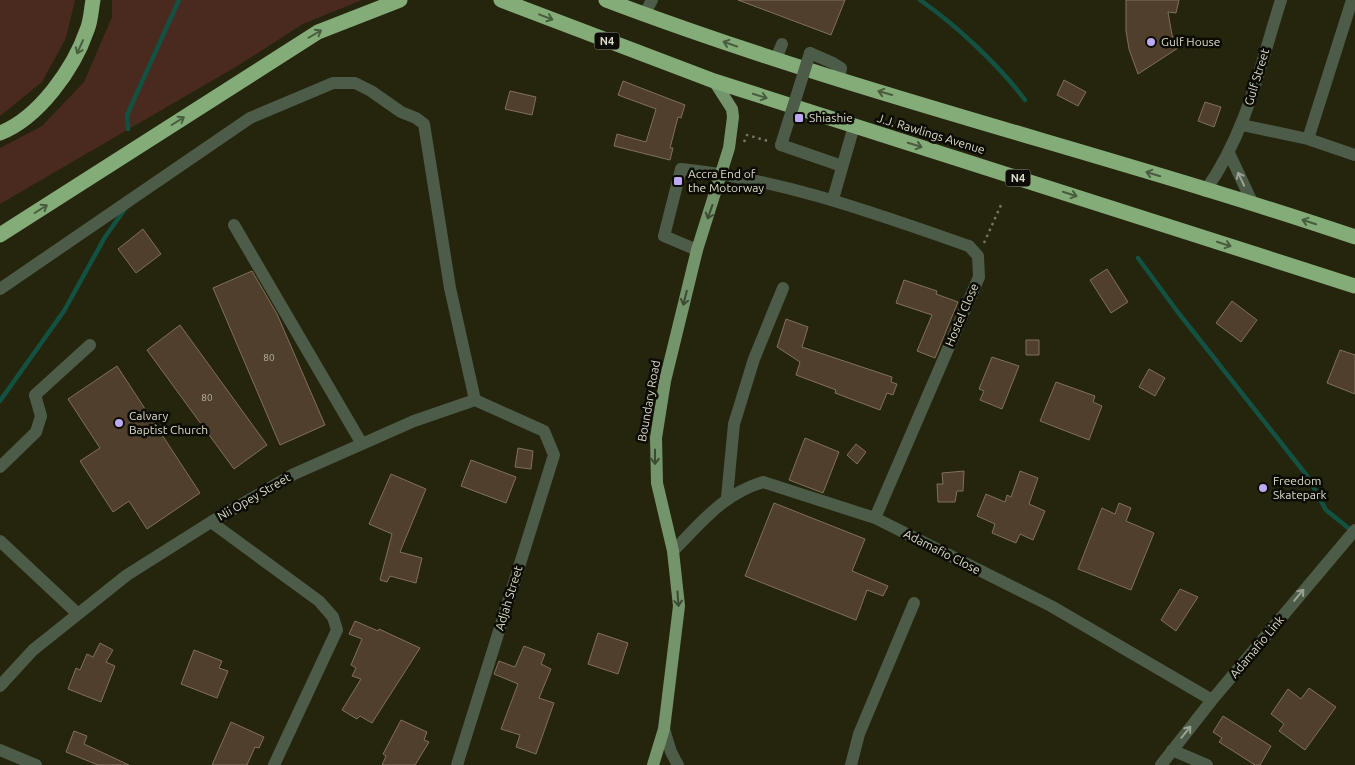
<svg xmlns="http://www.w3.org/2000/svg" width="1355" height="765" font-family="Ubuntu,sans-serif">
	<rect width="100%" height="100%" fill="#25240c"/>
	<path fill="#4a291f" d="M 0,0 L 75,0 L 66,38 L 42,82 L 0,116 Z
		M 112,0 L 362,0 L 303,24 L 239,65 L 0,204 L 0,148 L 42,126 L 84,82 L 112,17 Z"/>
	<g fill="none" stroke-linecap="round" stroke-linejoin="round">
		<path stroke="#135142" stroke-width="4.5" d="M 920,0 C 956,25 999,65 1025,100
			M 128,129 L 127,115 L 179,0
			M 1138,258 L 1177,311 L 1308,477 L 1326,510 L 1352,531
			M 0,401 L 64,311 L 105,237 L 125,209"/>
	</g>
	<path fill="#4f3f2c" stroke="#82705b" d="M 738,0 L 845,0 L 831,35 Z
		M 1126,0 L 1179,0 L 1176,13 L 1168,12 L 1172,35 L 1178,48 L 1138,74 L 1129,49 L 1126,31 Z
		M 1064,80 L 1086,92 L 1078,106 L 1057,95 Z
		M 623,81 L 685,105 L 681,118 L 678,117 L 670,148 L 673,148 L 670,160 L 614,146 L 617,134 L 646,142 L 656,109 L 618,95 Z
		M 510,91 L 536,97 L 532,115 L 505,109 Z
		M 1205,102 L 1221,107 L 1214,127 L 1198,121 Z
		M 143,229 L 161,254 L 136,273 L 118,249 Z
		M 1107,269 L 1128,302 L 1111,313 L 1090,280 Z
		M 252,271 L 277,314 L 325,425 L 280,445 L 213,288 Z
		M 904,280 L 937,291 L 936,294 L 958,302 L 935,358 L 917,351 L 932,315 L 896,303 Z
		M 1232,301 L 1257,320 L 1241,342 L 1216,323 Z
		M 786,319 L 808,327 L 802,347 L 892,377 L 891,382 L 897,384 L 893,395 L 887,393 L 880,410 L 835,393 L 836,390 L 796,375 L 800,362 L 777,347 Z
		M 180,325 L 267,445 L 234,469 L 147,350 Z
		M 1026,340 L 1039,340 L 1039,355 L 1026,355 Z
		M 1340,350 L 1355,355 L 1355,394 L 1327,383 Z
		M 992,357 L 1019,366 L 1002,409 L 980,400 L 984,391 L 979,389 Z
		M 117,366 L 200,493 L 147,529 L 129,501 L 113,512 L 80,461 L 100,448 L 68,399 Z
		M 1149,369 L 1165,378 L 1155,396 L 1139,387 Z
		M 1056,382 L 1095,396 L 1093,402 L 1102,406 L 1089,440 L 1040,421 Z
		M 805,438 L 839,452 L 823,493 L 789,480 Z
		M 856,444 L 866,452 L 857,464 L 847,455 Z
		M 518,448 L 533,451 L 531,469 L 515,467 Z
		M 471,460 L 516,477 L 506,503 L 461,486 Z
		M 964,471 L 963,491 L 957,491 L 955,502 L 938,502 L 937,484 L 943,484 L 942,473 Z
		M 1020,471 L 1038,478 L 1029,504 L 1045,511 L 1033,540 L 1020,534 L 1016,543 L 992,533 L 995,524 L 977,516 L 986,494 L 1005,502 L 1007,495 L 1011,497 Z
		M 391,474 L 426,489 L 400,552 L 422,558 L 416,583 L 390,576 L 387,582 L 380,580 L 392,534 L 369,524 Z
		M 774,503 L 865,539 L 852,571 L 888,586 L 883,596 L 867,590 L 856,620 L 745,576 Z
		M 1119,503 L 1131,508 L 1126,521 L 1154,533 L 1131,590 L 1078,569 L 1102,508 L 1115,514 Z
		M 1180,589 L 1198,597 L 1176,631 L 1161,620 Z
		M 355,621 L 378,631 L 379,629 L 420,648 L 372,723 L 360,716 L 357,719 L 342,710 L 361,679 L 352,676 L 356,668 L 351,665 L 362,639 L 349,634 Z
		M 598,633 L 628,643 L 618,674 L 588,664 Z
		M 100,643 L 113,650 L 106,662 L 115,666 L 101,702 L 68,689 L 76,668 L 80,670 L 87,654 L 93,657 Z
		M 524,646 L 545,654 L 541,664 L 551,669 L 539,698 L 554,703 L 536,754 L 516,747 L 520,735 L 501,729 L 518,684 L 494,674 L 499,661 L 515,667 Z
		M 194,650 L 222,661 L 219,668 L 228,671 L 217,698 L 181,684 Z
		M 1309,688 L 1336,707 L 1305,750 L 1279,731 L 1284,724 L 1271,714 L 1288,689 L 1301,699 Z
		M 1223,716 L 1271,746 L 1260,765 L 1255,765 L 1219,742 L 1222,738 L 1213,732 Z
		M 401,720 L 427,732 L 424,740 L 429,742 L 415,765 L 382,765 L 386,756 L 383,754 Z
		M 231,722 L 264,737 L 259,748 L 255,747 L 247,765 L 212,765 Z
		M 74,731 L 87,736 L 84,744 L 129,765 L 98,765 L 66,752 Z"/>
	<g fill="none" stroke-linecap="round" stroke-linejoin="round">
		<path stroke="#757460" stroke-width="2.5" stroke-dasharray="2.5 4" stroke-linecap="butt" d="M 744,142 L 747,135 L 768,141
			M 984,243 L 1001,205"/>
		<path stroke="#4c5c48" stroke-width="12" d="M 644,15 L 652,0
			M 810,53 L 833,63 L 841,68 L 839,80
			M 776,59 L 782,44
			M 1242,125 L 1308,139 L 1355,155
			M 1308,139 L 1352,0
			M 781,145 L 842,166
			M 1229,153 L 1253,204
			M 1205,191 C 1246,134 1260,66 1281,0
			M 833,199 L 854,126
			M 234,225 L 362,444
			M 697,250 L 664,236 L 681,169 C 782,179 874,213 969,246 L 978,256 L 979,277 L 875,518
			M 0,289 L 250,118 L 333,83 L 355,83 L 371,91 L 401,112 L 416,118 L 424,124 L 450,288 L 475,400
			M 0,467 L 36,432 L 41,416 L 35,395 L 90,345
			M 727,497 L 734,424 L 754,359 L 783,288
			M 211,522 L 319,601 L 333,617 L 337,630 L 274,765
			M 0,541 L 78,614
			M 673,551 C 702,522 723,494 763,482 L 875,518 L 1051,606 L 1212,700
			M 0,686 L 33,650 L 127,575 L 211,522 L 294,474 L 414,421 L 475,400 L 544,431 L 554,455 L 457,765
			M 664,729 L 671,752 L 678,765
			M 0,750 L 36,765
			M 1172,750 L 1207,765
			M 851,765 L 859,734 L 914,603
			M 1161,765 L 1212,700 L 1355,530"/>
		<path stroke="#74956c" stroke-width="12" d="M 653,765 L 664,729 L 679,606 L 673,551 L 657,483 L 656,438 L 665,381 L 697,250 L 729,148 L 733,117 L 732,109 L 714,81"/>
		<path stroke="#84ac79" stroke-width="15" d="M 501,0 L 714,81 L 1355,286
			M 606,0 C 851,93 1107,153 1355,237
			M 0,133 C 39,118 74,68 87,30 C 91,21 91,10 93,0
			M 0,235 L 318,32 L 400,0"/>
		<path stroke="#4c5c48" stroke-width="12" d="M 781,145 L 810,53"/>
	</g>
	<defs><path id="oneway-shaft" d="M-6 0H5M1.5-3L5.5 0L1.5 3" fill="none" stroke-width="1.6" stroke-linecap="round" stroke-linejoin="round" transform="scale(1.25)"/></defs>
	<g stroke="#485c3e">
		<use href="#oneway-shaft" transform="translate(546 17) rotate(21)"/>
		<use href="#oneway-shaft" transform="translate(315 34) rotate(-30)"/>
		<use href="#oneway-shaft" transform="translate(730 44) rotate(-161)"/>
		<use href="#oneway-shaft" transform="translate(80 47) rotate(114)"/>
		<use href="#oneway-shaft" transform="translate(885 93) rotate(-164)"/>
		<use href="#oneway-shaft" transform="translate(760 96) rotate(18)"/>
		<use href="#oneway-shaft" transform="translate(178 121) rotate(-32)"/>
		<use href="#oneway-shaft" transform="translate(915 145) rotate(17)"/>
		<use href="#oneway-shaft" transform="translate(1153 174) rotate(-163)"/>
		<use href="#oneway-shaft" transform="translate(1070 194) rotate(18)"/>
		<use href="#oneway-shaft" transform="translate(41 209) rotate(-32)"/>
		<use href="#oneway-shaft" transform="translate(1309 222) rotate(-162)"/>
		<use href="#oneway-shaft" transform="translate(1224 244) rotate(18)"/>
	</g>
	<g stroke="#9ba291">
		<use href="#oneway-shaft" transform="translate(1241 179) rotate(-115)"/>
		<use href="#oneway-shaft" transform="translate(1299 595) rotate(-50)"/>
		<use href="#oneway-shaft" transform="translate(1186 732) rotate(-51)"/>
	</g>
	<g stroke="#3b4a33">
		<use href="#oneway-shaft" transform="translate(710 212) rotate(109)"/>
		<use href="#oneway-shaft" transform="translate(685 298) rotate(104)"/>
		<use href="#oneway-shaft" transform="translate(655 457) rotate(90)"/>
		<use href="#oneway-shaft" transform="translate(678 599) rotate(86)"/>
	</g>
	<g fill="#bcaaf5" stroke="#0d0c04" stroke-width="2">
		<circle cx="1151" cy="42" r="5"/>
		<rect x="794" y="113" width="10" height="10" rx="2.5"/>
		<rect x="673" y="176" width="10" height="10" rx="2.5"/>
		<circle cx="119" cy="423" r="5"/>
		<circle cx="1263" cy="488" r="5"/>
	</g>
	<g text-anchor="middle" stroke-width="5" stroke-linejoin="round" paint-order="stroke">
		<g font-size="10" fill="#b9b5a5">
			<text x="269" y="361">80</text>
			<text x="207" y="401">80</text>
		</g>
		<g fill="#0d0c04" stroke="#9e9e91" stroke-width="1">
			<rect x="594.5" y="32.5" width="25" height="17" rx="4"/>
			<rect x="1005.5" y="169.5" width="25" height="17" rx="4"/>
		</g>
		<g font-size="11" font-weight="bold" fill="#dcdccd">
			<text x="607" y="45">N4</text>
			<text x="1018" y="182">N4</text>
		</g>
		<g font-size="12" fill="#dcdccd" stroke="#0d0c04" text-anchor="start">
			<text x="1161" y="46">Gulf House</text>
			<text x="809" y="122">Shiashie</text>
			<text x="688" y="178">Accra End of<tspan x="688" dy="14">the Motorway</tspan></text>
			<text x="129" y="420">Calvary<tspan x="129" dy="14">Baptist Church</tspan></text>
			<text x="1273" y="485">Freedom<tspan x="1273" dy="14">Skatepark</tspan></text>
		</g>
		<g font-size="12" fill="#dcdccd" stroke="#0d0c04">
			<text transform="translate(1257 77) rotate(-73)" y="4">Gulf Street</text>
			<text transform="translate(931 134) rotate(17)" y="4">J.J. Rawlings Avenue</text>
			<text transform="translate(962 315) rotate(-67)" y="4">Hostel Close</text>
			<text transform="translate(649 401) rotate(-80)" y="4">Boundary Road</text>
			<text transform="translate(254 497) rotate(-30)" y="4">Nii Opey Street</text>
			<text transform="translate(942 552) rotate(27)" y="4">Adamafio Close</text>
			<text transform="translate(509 598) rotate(-73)" y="4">Adjah Street</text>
			<text transform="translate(1257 647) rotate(-50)" y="4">Adamafio Link</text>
		</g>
	</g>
</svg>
